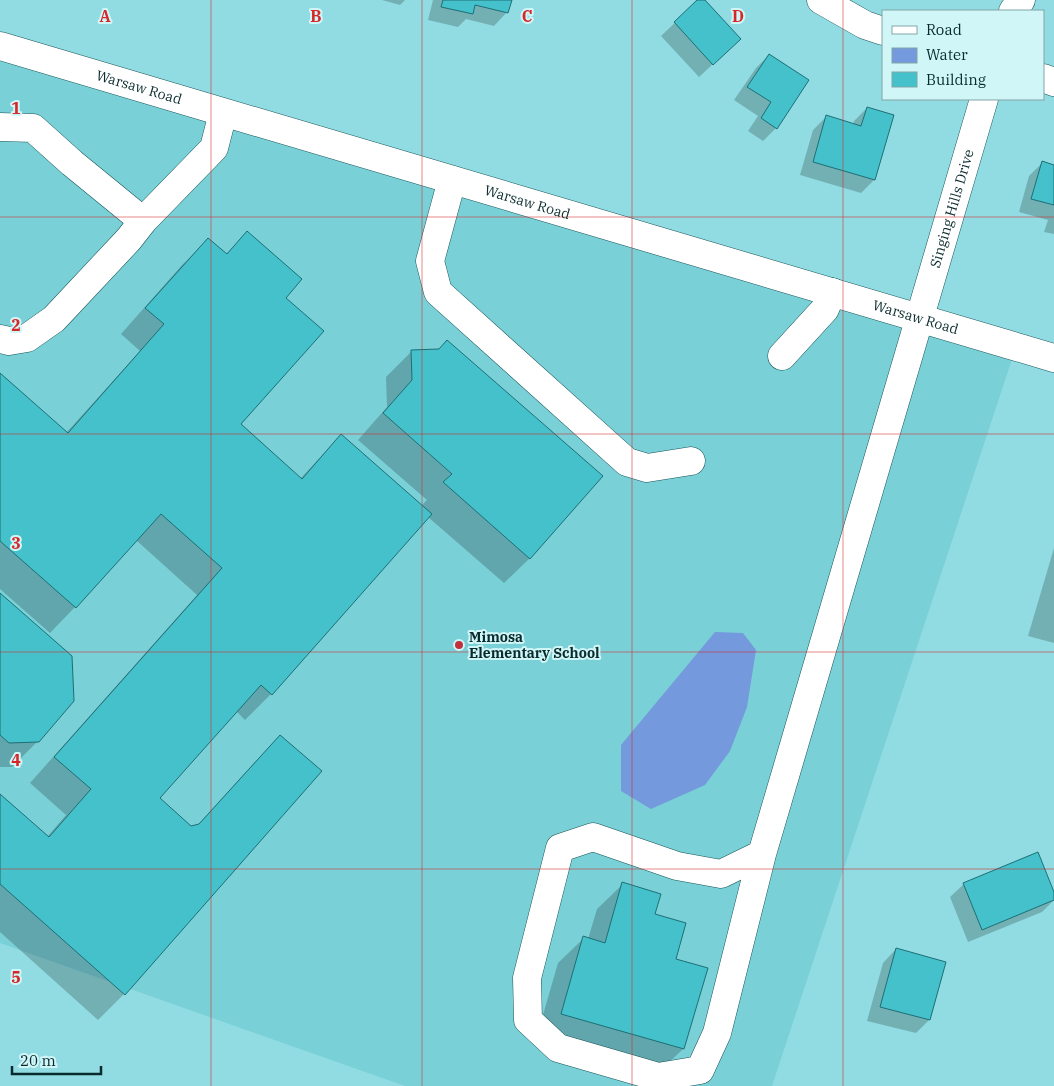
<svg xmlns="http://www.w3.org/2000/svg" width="1054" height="1086" font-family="'IBM Plex Serif',serif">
	<rect width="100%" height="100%" fill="#90dce2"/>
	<path fill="#7ad0d7" d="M 0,46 L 1016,347 L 772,1086 L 405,1086 L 0,943 Z"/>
	<path fill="#7499dc" d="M 715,632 L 743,633 L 756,650 L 747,707 L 730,751 L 705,785 L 651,809 L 621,791 L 621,745 Z"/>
	<path fill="#0003" d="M 382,0 L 405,0 L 400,5 Z
		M 433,0 L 510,0 L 507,12 L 494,26 L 466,19 L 458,27 L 428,20 Z
		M 699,0 L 703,0 L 726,52 L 699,77 L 661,36 Z
		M 769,55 L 776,128 L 763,141 L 748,131 L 758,116 L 734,100 L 756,68 Z
		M 867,108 L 874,180 L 861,193 L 800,175 L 813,130 L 826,117 L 853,125 L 854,121 Z
		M 1042,163 L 1054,166 L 1054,234 L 1044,232 L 1048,220 L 1019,212 L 1029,176 Z
		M 248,233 L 285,298 L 240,424 L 300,479 L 341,435 L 421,506 L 427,500 L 358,440 L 387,407 L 386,377 L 412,351 L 530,558 L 504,583 L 428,517 L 271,694 L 245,720 L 236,711 L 158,799 L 191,827 L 197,826 L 255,762 L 280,736 L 320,771 L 124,994 L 98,1020 L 0,932 L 0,795 L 47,837 L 66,815 L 30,783 L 197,595 L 136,540 L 75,607 L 50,633 L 0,589 L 0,375 L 66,433 L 140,351 L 121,334 L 182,265 L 208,240 L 225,255 Z
		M 1054,548 L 1054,643 L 1028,636 Z
		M 0,595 L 38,741 L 12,767 L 0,767 Z
		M 623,884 L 653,915 L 675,960 L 706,969 L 683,1049 L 657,1074 L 536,1039 L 558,963 L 584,938 L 588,939 L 597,909 Z
		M 964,884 L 1054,895 L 1054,900 L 1042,912 L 968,942 L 950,897 Z
		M 896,949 L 944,962 L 929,1020 L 916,1033 L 867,1021 L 883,963 Z"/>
	<path fill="#44c1ca" stroke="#1e6f75" d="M 443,0 L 512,0 L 508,13 L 475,5 L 473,14 L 441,7 Z
		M 697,0 L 705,0 L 741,39 L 713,65 L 674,22 Z
		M 769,54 L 809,80 L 777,129 L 761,118 L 771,102 L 747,87 Z
		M 867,107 L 894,115 L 875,180 L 813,162 L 826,115 L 861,126 Z
		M 1042,161 L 1054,165 L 1054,205 L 1031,199 Z
		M 247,231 L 302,279 L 286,298 L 324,331 L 241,424 L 302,479 L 341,434 L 432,514 L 272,695 L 261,685 L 160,798 L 191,826 L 199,824 L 280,735 L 322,771 L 125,995 L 0,884 L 0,794 L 49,837 L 91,789 L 54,757 L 222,568 L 161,514 L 76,608 L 0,541 L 0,373 L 68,433 L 164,324 L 145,308 L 208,238 L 227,254 Z
		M 447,340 L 603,476 L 530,559 L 443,482 L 452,474 L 383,413 L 412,380 L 411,350 L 439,349 Z
		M 0,593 L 72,656 L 74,701 L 39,742 L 9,743 L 0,735 Z
		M 1038,852 L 1054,892 L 1054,900 L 982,930 L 963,883 Z
		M 622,882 L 661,894 L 655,914 L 686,923 L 676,959 L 708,968 L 684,1049 L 561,1014 L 583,936 L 605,943 Z
		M 896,948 L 946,962 L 930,1020 L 880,1007 Z"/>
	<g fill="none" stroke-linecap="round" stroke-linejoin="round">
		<g stroke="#175458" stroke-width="29">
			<g id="minor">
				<path d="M 821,0 L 865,25 L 883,31"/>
				<path d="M 1013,11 L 1021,0"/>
				<path id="s1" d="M 0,46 L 1054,358"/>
				<path d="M 1043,78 L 1054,82"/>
				<path d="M 0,127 L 33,128 L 72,163 L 143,221"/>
				<path d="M 452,180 L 430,261 L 438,292 L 627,462 L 647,468 L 691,461"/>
				<path d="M 0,339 L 9,341 L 27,338 L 54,319 L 129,239 L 143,221 L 214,148 L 223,113"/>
				<path d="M 782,356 L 825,309 L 832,292"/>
				<path id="s2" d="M 762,854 L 717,1033 L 700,1070 L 658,1077 L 558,1048 L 528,1020 L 527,978 L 560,848 L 593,837 L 677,866 L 721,874 L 762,854 L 984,99"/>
			</g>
		</g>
		<use href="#minor" stroke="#fff" stroke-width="28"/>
	</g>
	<path fill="none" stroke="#d62828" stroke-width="1" stroke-opacity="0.55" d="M 211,0 L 211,1086M 422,0 L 422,1086M 632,0 L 632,1086M 843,0 L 843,1086M 0,217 L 1054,217M 0,434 L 1054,434M 0,652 L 1054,652M 0,869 L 1054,869"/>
	<circle fill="#c1313c" stroke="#d1f6f8" stroke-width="2" cx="459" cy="645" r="5"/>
	<g text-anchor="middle" stroke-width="4" stroke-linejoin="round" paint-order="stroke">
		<g font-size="14" fill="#0a2b2d" stroke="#d1f6f8">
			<text dy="5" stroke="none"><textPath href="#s1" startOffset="145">Warsaw Road</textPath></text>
			<text dy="5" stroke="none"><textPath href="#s1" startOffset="550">Warsaw Road</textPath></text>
			<text dy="5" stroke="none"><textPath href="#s2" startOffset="1476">Singing Hills Drive</textPath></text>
			<text dy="5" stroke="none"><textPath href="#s1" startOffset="955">Warsaw Road</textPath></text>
		</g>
		<g font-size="14" font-weight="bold" fill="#0a2b2d" stroke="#d1f6f8" text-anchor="start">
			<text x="469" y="642">Mimosa<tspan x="469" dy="16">Elementary School</tspan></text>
		</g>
	</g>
	<g font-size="16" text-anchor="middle" font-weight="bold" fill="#d62828" stroke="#d1f6f8" stroke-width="4" stroke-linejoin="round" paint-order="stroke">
		<text x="105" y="22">A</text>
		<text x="316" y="22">B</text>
		<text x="527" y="22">C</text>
		<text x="738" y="22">D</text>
		<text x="16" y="114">1</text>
		<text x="16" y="331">2</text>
		<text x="16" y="549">3</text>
		<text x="16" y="766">4</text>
		<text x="16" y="983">5</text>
	</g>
	<rect x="882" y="10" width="162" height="90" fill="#d1f6f8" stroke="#81a5a7"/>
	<rect x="892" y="26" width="25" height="8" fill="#ffffff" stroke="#81a5a7"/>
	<text x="926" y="35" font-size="15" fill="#0a2b2d">Road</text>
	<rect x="892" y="48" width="25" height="15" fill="#7499dc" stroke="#81a5a7"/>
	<text x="926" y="60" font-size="15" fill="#0a2b2d">Water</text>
	<rect x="892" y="72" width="25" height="15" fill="#44c1ca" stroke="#81a5a7"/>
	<text x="926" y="85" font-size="15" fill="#0a2b2d">Building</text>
	<path d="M12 1066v8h89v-8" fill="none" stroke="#0a2b2d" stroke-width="2.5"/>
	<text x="20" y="1066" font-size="15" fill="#0a2b2d" stroke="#d1f6f8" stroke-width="4" paint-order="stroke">20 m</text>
</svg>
